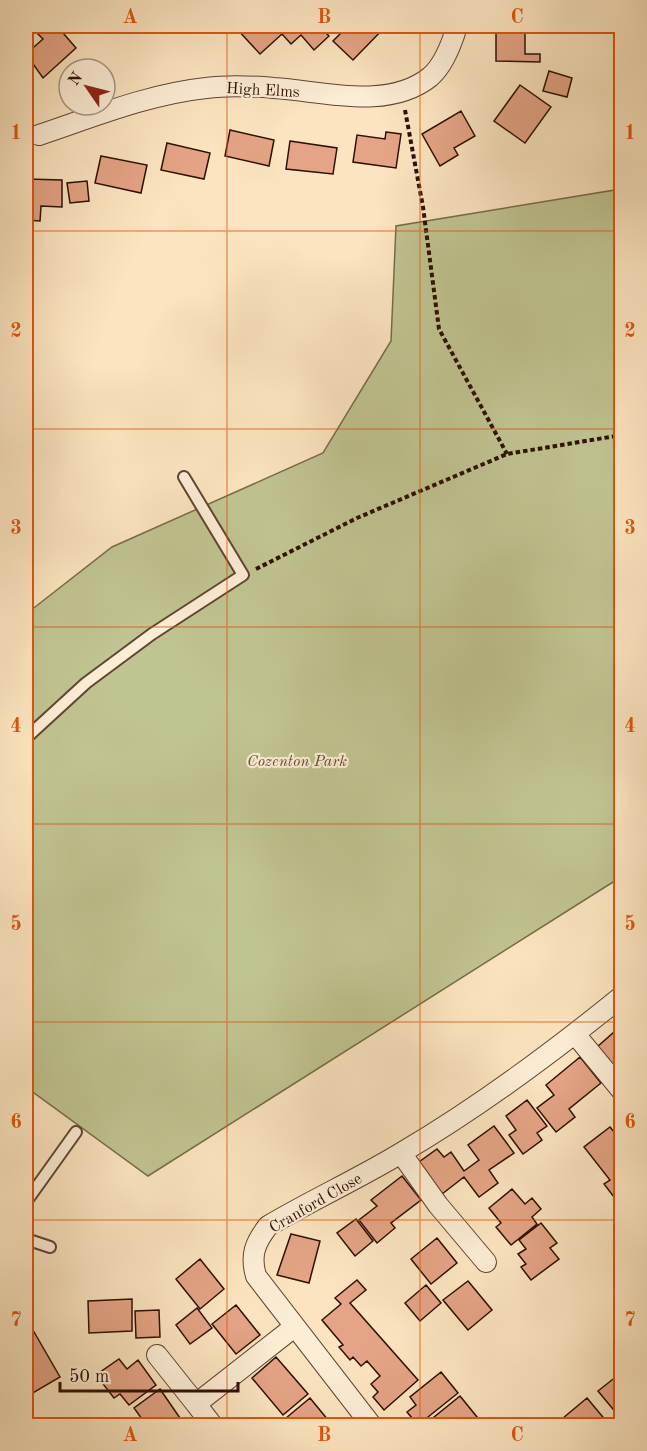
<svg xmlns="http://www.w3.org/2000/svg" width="647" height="1451" font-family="'Old Standard TT',serif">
	<rect width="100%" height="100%" fill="#fbe4bf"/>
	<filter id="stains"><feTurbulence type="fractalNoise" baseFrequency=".00333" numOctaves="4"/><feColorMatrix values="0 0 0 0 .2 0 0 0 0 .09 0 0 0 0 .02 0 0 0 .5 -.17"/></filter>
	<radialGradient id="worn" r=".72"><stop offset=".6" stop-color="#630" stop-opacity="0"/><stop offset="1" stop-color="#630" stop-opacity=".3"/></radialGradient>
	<path fill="#c0c491" stroke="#776a4a" stroke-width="1.5" d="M 621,189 L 621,877 L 148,1176 L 26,1087 L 26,614 L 112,547 L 323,453 L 391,341 L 396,226 Z"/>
	<path fill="#e4a485" stroke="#2e0f03" stroke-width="1.5" d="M 45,26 L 57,26 L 76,48 L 43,78 L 26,54 L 43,39 L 37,33 Z
		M 227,26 L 319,26 L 329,36 L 314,50 L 301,35 L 291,44 L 282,34 L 260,54 L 236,28 L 232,31 Z
		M 348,26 L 386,26 L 353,60 L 333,41 Z
		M 496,26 L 525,26 L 525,54 L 540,54 L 540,62 L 496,61 Z
		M 549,71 L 572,78 L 567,97 L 543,91 Z
		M 520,85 L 551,107 L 525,143 L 494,121 Z
		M 461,111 L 475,136 L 454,148 L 458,155 L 440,166 L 422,134 Z
		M 230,130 L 274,140 L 269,166 L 225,156 Z
		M 386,132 L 401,134 L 396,168 L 353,162 L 357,135 L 385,139 Z
		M 290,141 L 337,148 L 333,174 L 286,169 Z
		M 167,143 L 210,153 L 204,179 L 161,170 Z
		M 101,156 L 147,165 L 141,193 L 95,183 Z
		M 26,179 L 62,180 L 62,207 L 41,206 L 40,221 L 26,220 Z
		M 87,181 L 89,201 L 70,203 L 67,183 Z
		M 622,1025 L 622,1066 L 617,1070 L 597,1047 Z
		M 580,1057 L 601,1083 L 569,1109 L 575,1117 L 556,1132 L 537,1108 L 554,1095 L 546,1085 Z
		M 527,1100 L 547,1126 L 537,1133 L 542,1140 L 523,1154 L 509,1135 L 516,1130 L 506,1116 Z
		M 494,1126 L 514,1153 L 489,1170 L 498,1183 L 479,1197 L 464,1177 L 442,1194 L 419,1162 L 437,1149 L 444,1157 L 451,1152 L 464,1171 L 479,1160 L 468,1145 Z
		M 610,1127 L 622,1142 L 622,1192 L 614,1197 L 604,1184 L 610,1180 L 584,1147 Z
		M 402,1176 L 421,1200 L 391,1223 L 395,1228 L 377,1243 L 359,1220 L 377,1206 L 371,1200 Z
		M 512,1189 L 525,1204 L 532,1198 L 541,1209 L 532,1217 L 537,1224 L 511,1245 L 496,1227 L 501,1223 L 489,1208 Z
		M 356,1219 L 373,1241 L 355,1256 L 337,1233 Z
		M 541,1223 L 557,1243 L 550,1248 L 559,1259 L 531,1280 L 521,1267 L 526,1264 L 518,1254 L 526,1249 L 519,1240 Z
		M 291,1234 L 320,1241 L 309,1283 L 277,1275 Z
		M 437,1238 L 457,1263 L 431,1284 L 411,1259 Z
		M 200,1259 L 224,1289 L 200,1309 L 176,1279 Z
		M 357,1280 L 366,1290 L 350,1303 L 418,1380 L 384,1410 L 373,1397 L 378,1392 L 371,1384 L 380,1376 L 367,1361 L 361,1366 L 353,1357 L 350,1360 L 339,1347 L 343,1345 L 322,1320 L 341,1304 L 335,1298 Z
		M 468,1281 L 492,1310 L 468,1330 L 443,1300 Z
		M 426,1285 L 441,1303 L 420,1321 L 405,1303 Z
		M 132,1299 L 132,1331 L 89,1333 L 88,1301 Z
		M 236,1305 L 260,1335 L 236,1354 L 212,1324 Z
		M 197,1308 L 212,1328 L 190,1344 L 176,1325 Z
		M 159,1310 L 160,1337 L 136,1338 L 135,1311 Z
		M 26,1318 L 60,1377 L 26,1397 Z
		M 276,1357 L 308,1394 L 283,1415 L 252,1378 Z
		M 119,1359 L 127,1369 L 138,1360 L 156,1385 L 129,1405 L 120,1394 L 114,1398 L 96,1375 Z
		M 441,1372 L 458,1393 L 418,1425 L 407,1412 L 416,1405 L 410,1397 Z
		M 622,1372 L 622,1420 L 598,1391 Z
		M 160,1389 L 182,1421 L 177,1426 L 147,1426 L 134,1408 Z
		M 460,1396 L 477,1417 L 466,1426 L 423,1426 Z
		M 310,1398 L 333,1426 L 292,1426 L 286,1418 Z
		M 587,1398 L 607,1422 L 603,1426 L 569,1426 L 563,1418 Z"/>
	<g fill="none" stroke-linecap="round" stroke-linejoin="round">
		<g stroke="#614432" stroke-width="14">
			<path id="lane" d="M 26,738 L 86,683 L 152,634 L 243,575 L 184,477
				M 26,1202 L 76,1132
				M 26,1239 L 50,1247"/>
		</g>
		<g stroke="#614432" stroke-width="22">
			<path id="street" d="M 39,135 C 93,117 149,94 206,88 C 228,85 252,86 274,88 C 323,91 387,111 430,77 C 444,65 452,43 457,26
				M 575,1034 L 622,1091
				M 401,1153 L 438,1205 L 486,1262
				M 157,1355 L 196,1404 L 293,1328
				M 196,1404 L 213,1426
				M 372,1426 L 256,1276 C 250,1255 255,1243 268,1226 C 312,1200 358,1179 401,1153 C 479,1107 552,1053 622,996"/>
		</g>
		<path stroke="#2e0f03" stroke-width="4" stroke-dasharray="4.5 3" stroke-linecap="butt" d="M 405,110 L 423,207 L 439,329 L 507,454
			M 256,569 L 357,518 L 507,454 L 622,435"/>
		<use href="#lane" stroke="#fcedd5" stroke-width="10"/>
		<use href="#street" stroke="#fcedd5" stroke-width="20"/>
	</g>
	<path fill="none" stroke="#df550c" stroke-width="1.5" stroke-opacity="0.55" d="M 227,26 L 227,1426M 420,26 L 420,1426M 26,231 L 622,231M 26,429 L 622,429M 26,627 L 622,627M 26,824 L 622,824M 26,1022 L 622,1022M 26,1220 L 622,1220"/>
	<g text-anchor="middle" stroke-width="4.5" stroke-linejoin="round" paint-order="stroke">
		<g font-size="16" fill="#2e0f03" stroke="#fcedd5">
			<text transform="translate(263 89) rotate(3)" y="6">High Elms</text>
			<text transform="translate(315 1202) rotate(-30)" y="6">Cranford Close</text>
		</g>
		<g font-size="16" font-style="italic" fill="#614e35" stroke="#fcedd5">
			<text x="297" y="766">Cozenton Park</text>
		</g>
	</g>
	<rect width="647" height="1451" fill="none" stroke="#fbe4bf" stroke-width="66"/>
	<g transform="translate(87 87) rotate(305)"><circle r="28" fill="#fcedd5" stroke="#aa9481" stroke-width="1.5"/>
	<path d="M0-4.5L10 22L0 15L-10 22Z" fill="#8f2418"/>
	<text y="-9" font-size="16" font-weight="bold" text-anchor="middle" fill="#2e0f03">N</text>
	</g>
	<path d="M60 1382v9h178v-9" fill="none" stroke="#2e0f03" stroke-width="3"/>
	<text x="69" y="1382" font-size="18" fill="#2e0f03" stroke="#fcedd5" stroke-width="4.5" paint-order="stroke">50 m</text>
	<rect x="33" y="33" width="581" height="1385" fill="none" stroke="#df550c" stroke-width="2"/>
	<g font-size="20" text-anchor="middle" font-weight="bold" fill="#df550c">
		<text x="130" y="23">A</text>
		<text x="324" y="23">B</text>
		<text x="517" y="23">C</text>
		<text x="16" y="139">1</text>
		<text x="630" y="139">1</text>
		<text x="16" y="337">2</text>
		<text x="630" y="337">2</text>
		<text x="16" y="534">3</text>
		<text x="630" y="534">3</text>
		<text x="16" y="732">4</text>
		<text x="630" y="732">4</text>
		<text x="16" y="930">5</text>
		<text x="630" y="930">5</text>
		<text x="16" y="1128">6</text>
		<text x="630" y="1128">6</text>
		<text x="16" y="1326">7</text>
		<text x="630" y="1326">7</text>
		<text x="130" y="1441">A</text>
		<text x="324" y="1441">B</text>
		<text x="517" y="1441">C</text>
	</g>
	<rect width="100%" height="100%" filter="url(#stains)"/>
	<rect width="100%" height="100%" fill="url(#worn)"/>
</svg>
